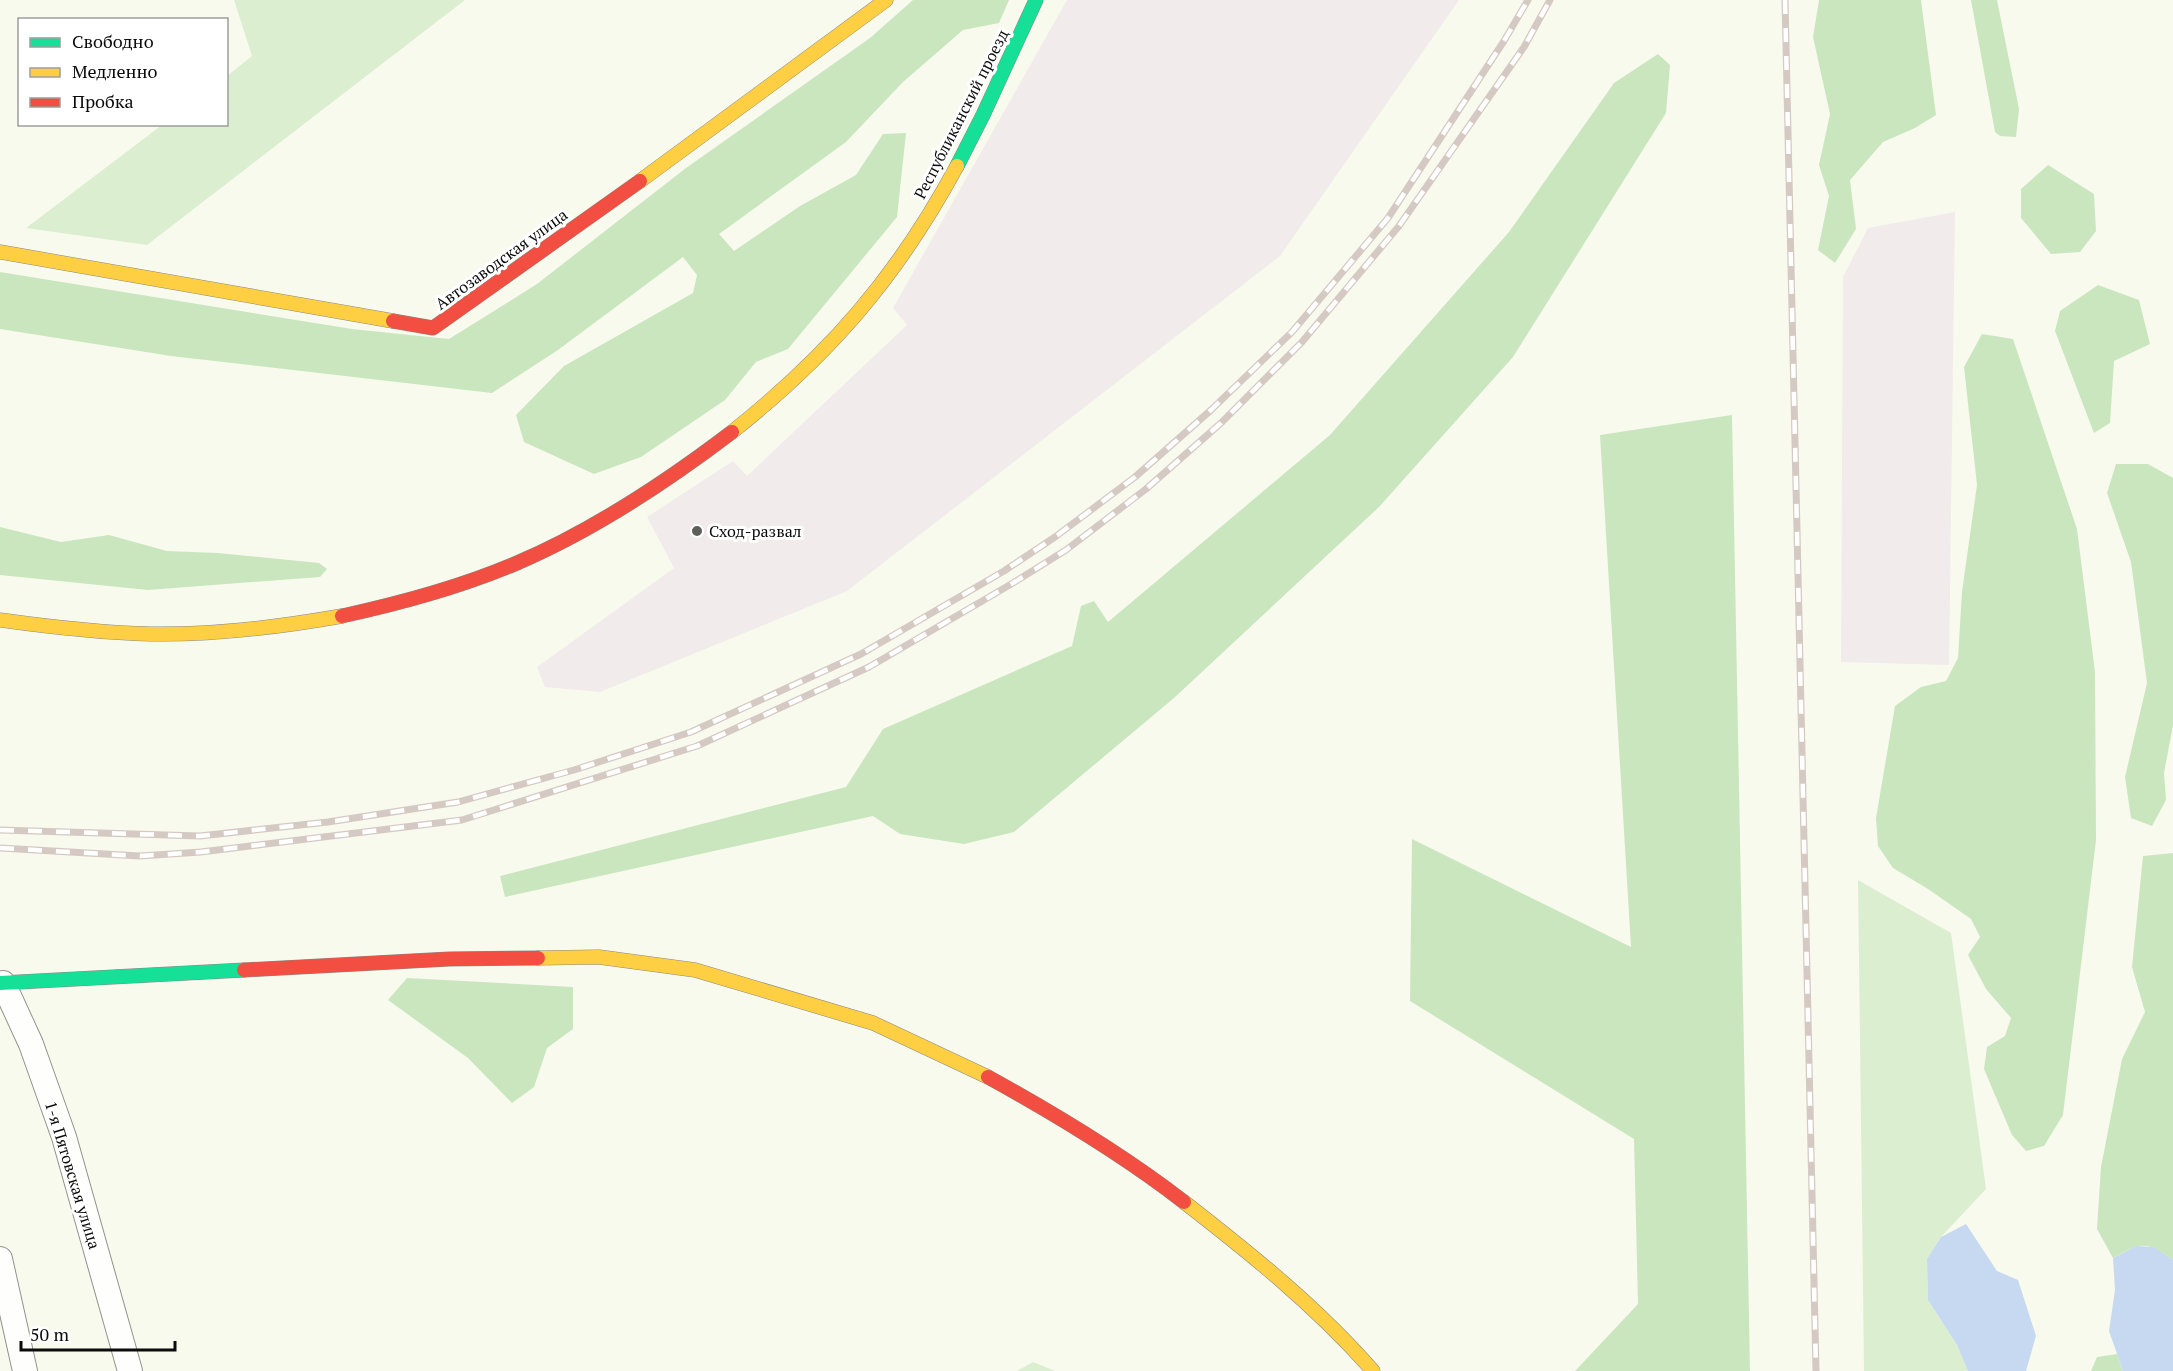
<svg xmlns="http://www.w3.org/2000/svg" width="2173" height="1371" font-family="'PT Serif',serif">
	<rect width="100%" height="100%" fill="#f9faee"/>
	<path fill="#f1ebeb" d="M 1067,0 L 1459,0 L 1280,256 L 847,591 L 600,692 L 545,687 L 537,667 L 674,568 L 647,517 L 733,461 L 747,476 L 907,325 L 893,308 Z
		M 1955,212 L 1949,665 L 1841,662 L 1843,277 L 1868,228 Z"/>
	<path fill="#dbeed0" d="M 234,0 L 465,0 L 147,245 L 26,228 L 162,125 L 226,124 L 227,76 L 252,56 Z
		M 1858,880 L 1951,933 L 1986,1189 L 1941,1237 L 1927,1259 L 1928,1300 L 1957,1345 L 1968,1371 L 1864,1371 Z
		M 1033,1362 L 1055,1371 L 1017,1371 Z"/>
	<path fill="#cae6be" d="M 913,0 L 1009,0 L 999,23 L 963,30 L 903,82 L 846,142 L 719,234 L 734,251 L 800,206 L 856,175 L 883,134 L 906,133 L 897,217 L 788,349 L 756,362 L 725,400 L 641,457 L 594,474 L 524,442 L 516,415 L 564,366 L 693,293 L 697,275 L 683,257 L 558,350 L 492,393 L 171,356 L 0,329 L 0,272 L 352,329 L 449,339 L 537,284 L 686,168 L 870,38 Z
		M 1819,0 L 1921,0 L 1936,115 L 1915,128 L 1883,142 L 1850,180 L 1856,229 L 1835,263 L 1818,250 L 1829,196 L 1819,165 L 1830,114 L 1813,37 Z
		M 1971,0 L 1997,0 L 2019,109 L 2016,137 L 2000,136 L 1995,132 Z
		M 1658,54 L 1670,65 L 1666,113 L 1513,357 L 1379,507 L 1174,698 L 1014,832 L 964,844 L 900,834 L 873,816 L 505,897 L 500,876 L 846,787 L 883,729 L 1072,646 L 1081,606 L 1094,601 L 1108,622 L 1330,435 L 1509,232 L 1614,83 Z
		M 2048,165 L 2094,194 L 2096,231 L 2080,252 L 2051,254 L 2021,218 L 2021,189 Z
		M 2098,285 L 2139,300 L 2150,344 L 2114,361 L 2110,423 L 2094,433 L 2055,331 L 2060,311 Z
		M 1982,334 L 2013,339 L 2077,529 L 2095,672 L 2096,840 L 2063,1115 L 2044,1146 L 2026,1151 L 2012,1135 L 1984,1069 L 1987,1047 L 2005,1036 L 2011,1018 L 1986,989 L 1968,955 L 1980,937 L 1971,919 L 1928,889 L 1893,868 L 1878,846 L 1876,818 L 1895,706 L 1921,687 L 1946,681 L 1958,658 L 1962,592 L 1977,485 L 1964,367 Z
		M 1732,415 L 1750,1371 L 1575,1371 L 1638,1304 L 1634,1139 L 1410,1001 L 1412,839 L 1631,947 L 1600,435 Z
		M 2116,464 L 2148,464 L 2173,478 L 2173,725 L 2164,773 L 2166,800 L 2152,826 L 2131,818 L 2125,777 L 2147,683 L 2131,562 L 2107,493 Z
		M 0,527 L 61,542 L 109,535 L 167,551 L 218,553 L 319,563 L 327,569 L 320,577 L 148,590 L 0,575 Z
		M 2173,853 L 2173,1260 C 2145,1241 2142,1242 2113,1258 L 2097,1229 L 2101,1167 L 2122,1059 L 2145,1012 L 2132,967 L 2143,856 Z
		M 407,978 L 573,987 L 573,1029 L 547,1048 L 534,1087 L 512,1103 L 468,1058 L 388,1000 Z
		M 2117,1354 L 2123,1371 L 2091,1371 L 2097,1357 Z"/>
	<path fill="#c7d8f1" d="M 1966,1224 L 1997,1271 L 2018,1280 L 2036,1336 L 2026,1371 L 1968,1371 L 1957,1345 L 1928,1300 L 1927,1259 L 1941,1237 Z
		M 2136,1246 L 2154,1247 L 2173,1260 L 2173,1371 L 2123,1371 L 2109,1331 L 2115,1290 L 2113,1258 Z"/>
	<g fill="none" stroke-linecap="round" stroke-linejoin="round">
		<g stroke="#92938d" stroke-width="26">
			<path id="street" d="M 3,983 L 31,1044 L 64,1137 L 130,1371
				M 0,1259 L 25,1371"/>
		</g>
		<g stroke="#898984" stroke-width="15">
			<path id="fast" d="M 957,166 L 983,115 L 1036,0
				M 0,983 L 244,970"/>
		</g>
		<g stroke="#898984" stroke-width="15">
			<path id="slow" d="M 640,181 L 886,0
				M 0,252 L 393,321
				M 732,432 C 830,354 897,277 957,166
				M 0,620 C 50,627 100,633 151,634 C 214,635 280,627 342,616
				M 538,958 L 599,957 L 695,970 L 873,1023 L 988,1077
				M 1184,1202 C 1251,1254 1317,1307 1373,1371"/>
		</g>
		<g stroke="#898984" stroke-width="15">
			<path id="jam" d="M 393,321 L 433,328 L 640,181
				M 342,616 C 402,603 461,587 517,563 C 594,530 665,483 732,432
				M 244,970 L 449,959 L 538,958
				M 988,1077 C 1057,1115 1122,1154 1184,1202"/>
		</g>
		<use href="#street" stroke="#fefefc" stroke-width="24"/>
		<use href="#fast" stroke="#16e098" stroke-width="14"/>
		<use href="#slow" stroke="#ffcf43" stroke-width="14"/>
		<use href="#jam" stroke="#f24e42" stroke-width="14"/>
		<g stroke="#d5c9c4" stroke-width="7">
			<path id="rail" d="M 1785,0 L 1816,1371
				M 0,830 L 200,836 L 328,822 L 458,802 L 574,770 L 691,732 L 861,654 L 1004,571 L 1055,537 L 1135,477 L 1211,410 L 1292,332 L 1388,218 L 1504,41 L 1528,0
				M 0,848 L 140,856 L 201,852 L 462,820 L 697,746 L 869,667 L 1013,583 L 1066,550 L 1146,489 L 1221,423 L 1302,342 L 1399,226 L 1524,47 L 1550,0"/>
		</g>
		<use href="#rail" stroke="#fff" stroke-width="4.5" stroke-dasharray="14" stroke-linecap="butt"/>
	</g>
	<circle fill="#5e5f5a" stroke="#fff" stroke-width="2" cx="697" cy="531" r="6"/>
	<g text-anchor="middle" stroke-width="6" stroke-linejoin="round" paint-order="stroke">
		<g font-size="16" fill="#0b0b0b" stroke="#fff">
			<text transform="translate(961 114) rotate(-63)" y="6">Республиканский проезд</text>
			<text transform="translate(501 259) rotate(-36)" y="6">Автозаводская улица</text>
			<text transform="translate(73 1175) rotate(73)" y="6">1-я Пятовская улица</text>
		</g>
		<g font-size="16" fill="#0b0b0b" stroke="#fff" text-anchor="start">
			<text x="709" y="537">Сход-развал</text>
		</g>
	</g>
	<rect x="18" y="18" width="210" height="108" fill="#ffffff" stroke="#9d9d9d" stroke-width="1.5"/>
	<rect x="30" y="38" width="30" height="9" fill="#16e098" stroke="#9d9d9d" stroke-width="1.5"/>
	<text x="72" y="48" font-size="18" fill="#0b0b0b">Свободно</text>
	<rect x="30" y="68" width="30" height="9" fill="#ffcf43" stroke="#9d9d9d" stroke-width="1.5"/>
	<text x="72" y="78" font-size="18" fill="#0b0b0b">Медленно</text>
	<rect x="30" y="98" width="30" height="9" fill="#f24e42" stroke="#9d9d9d" stroke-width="1.5"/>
	<text x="72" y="108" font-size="18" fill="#0b0b0b">Пробка</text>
	<path d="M21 1341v9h154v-9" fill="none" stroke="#0b0b0b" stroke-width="3"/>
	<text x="30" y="1341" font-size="18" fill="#0b0b0b" stroke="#ffffff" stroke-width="4.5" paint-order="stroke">50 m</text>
</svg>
